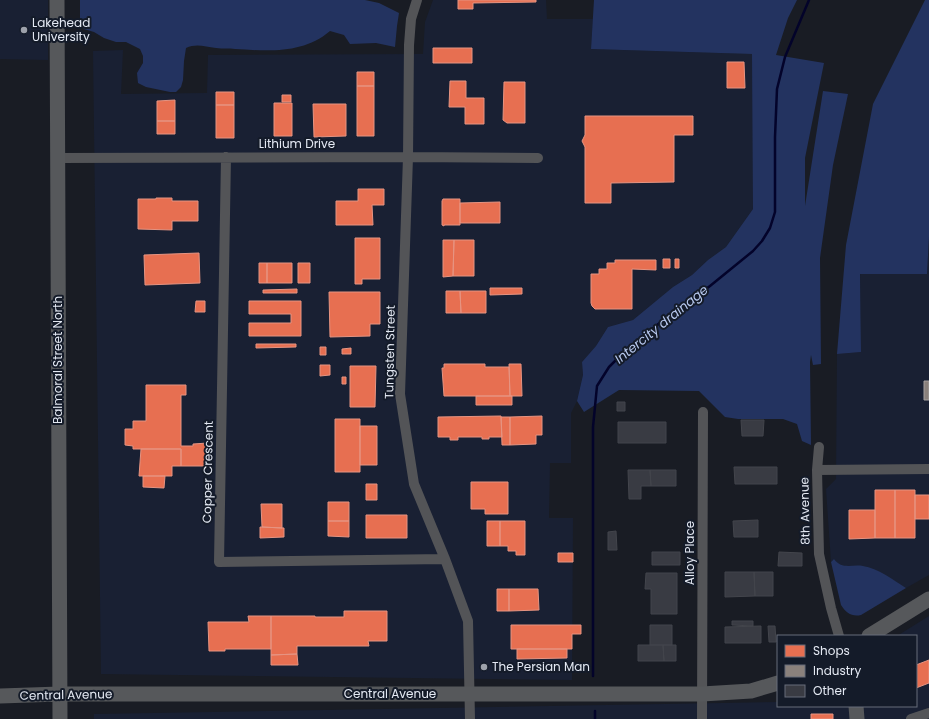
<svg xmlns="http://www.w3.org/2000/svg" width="929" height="719" font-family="Poppins,sans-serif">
	<rect width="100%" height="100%" fill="#191c24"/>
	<path fill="#192033" d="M 0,0 L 48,0 L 48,60 L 0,59 Z
		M 433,0 L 546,0 L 547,19 L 593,19 L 591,49 L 753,54 L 753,209 L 726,247 L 708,260 L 692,275 L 673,287 L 633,320 L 608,327 L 596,346 L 582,362 L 583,375 L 577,401 L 571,413 L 571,463 L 550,463 L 549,518 L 573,518 L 572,680 L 101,674 L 93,51 L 123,50 L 121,94 L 207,93 L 208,55 L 423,54 L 425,22 Z
		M 929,237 L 929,575 L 906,588 L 873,569 L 863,566 L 844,566 L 837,564 L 834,559 L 831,562 L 826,489 L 836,479 L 837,354 L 861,352 L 860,274 L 927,274 Z
		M 929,616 L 929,719 L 94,719 L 94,714 L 778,702 L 778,706 L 916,706 L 916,636 L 897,636 Z"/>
	<path fill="#233360" d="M 80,0 L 365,0 L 379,3 L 399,13 L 397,26 L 395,47 L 376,43 L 350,44 L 344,35 L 330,31 C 303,54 269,51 235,49 C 229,48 223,49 216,48 C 205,47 197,43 186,48 L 184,61 L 183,80 L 181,87 L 176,92 L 170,92 L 146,87 L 138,83 L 137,73 L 143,63 L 143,56 L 140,49 L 126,42 L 116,42 L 104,38 L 94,32 L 84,29 L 80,23 Z
		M 594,0 L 797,0 L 788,18 L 776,55 L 824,63 L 805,158 L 805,206 L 823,91 L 848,94 L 833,165 L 820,258 L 821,364 L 813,365 L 811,355 L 810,362 L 811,445 L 802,441 L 797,424 L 783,419 L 738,419 L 725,417 L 699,391 L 619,390 L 584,412 L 577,401 L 583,375 L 582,362 L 596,346 L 608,327 L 633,320 L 673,287 L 692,275 L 708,260 L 726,247 L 753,209 L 752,54 L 591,49 Z
		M 925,0 L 929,0 L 929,237 L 927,274 L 860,274 L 861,352 L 837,354 L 846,245 L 873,104 Z
		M 834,559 C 842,570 852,564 863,566 C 878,568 893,580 906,588 L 861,615 C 852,617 846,613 841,605 L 831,562 Z"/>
	<path fill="#e76f51" stroke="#e69482" d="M 458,0 L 536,0 L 536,2 L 473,3 L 473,9 L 458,9 Z
		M 433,48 L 472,48 L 472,63 L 433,63 Z
		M 727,62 L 744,62 L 745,88 L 727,88 Z
		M 357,72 L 374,72 L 374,86 L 357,86 Z
		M 450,81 L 466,81 L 466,98 L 484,98 L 484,124 L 465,124 L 465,107 L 449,107 Z
		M 504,82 L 525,82 L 525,123 L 507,123 L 503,120 Z
		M 357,86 L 374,86 L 374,136 L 357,136 Z
		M 216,92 L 234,92 L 234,105 L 216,105 Z
		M 282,95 L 291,95 L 291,102 L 282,102 Z
		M 175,100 L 175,121 L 157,121 L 157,101 Z
		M 274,103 L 292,103 L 292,136 L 274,136 Z
		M 313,104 L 346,104 L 346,136 L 314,137 Z
		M 216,105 L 234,105 L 234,138 L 216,138 Z
		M 585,116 L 693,116 L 693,135 L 674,135 L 674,182 L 611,183 L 611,203 L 585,203 L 585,147 L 582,141 L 585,135 Z
		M 157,121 L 175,121 L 175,134 L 157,134 Z
		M 358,189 L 384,189 L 384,205 L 372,205 L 373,225 L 336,225 L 336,201 L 358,201 Z
		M 156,198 L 172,198 L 172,201 L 198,201 L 198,221 L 172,221 L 172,230 L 138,229 L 138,199 L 156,199 Z
		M 443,199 L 460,199 L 460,225 L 444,225 L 444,226 L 442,225 L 442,201 Z
		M 500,202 L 500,223 L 460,223 L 460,203 Z
		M 355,238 L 380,238 L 380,279 L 362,279 L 362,284 L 355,284 Z
		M 443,240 L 454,240 L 453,276 L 443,277 Z
		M 454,240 L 474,240 L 474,276 L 453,276 Z
		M 199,253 L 200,283 L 145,285 L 144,255 Z
		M 663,259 L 670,259 L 670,268 L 663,268 Z
		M 675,259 L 679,259 L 679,268 L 675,268 Z
		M 615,260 L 656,260 L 656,270 L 632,269 L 632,309 L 595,309 L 592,306 L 591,303 L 591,274 L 599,274 L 599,269 L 607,269 L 607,263 L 615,263 Z
		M 259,263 L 267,263 L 267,283 L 259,283 Z
		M 267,263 L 292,263 L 292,283 L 267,283 Z
		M 298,263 L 310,263 L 310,283 L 298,283 Z
		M 490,288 L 522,288 L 522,294 L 490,295 Z
		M 297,289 L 297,293 L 263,293 L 263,290 Z
		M 446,291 L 460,291 L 461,313 L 446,313 Z
		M 460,291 L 486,291 L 486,313 L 461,313 Z
		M 329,292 L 380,292 L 380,324 L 370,324 L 370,336 L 330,337 Z
		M 196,301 L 205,301 L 205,312 L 195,312 Z
		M 249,301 L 301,301 L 301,336 L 249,336 L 249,323 L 291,323 L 291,314 L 249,314 Z
		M 256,344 L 296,344 L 296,347 L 256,348 Z
		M 320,347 L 326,347 L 326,355 L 320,355 Z
		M 351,348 L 351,354 L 342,354 L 342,349 Z
		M 444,364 L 485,364 L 485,367 L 509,367 L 510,396 L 444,396 L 442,368 L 444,368 Z
		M 509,364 L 521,364 L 522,396 L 510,396 Z
		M 320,365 L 330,365 L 330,375 L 320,376 Z
		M 350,366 L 376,366 L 375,407 L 350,407 Z
		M 342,377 L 346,377 L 346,384 L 342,384 Z
		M 146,385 L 186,385 L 186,395 L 181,395 L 181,446 L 193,446 L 193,444 L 208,443 L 207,466 L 181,466 L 181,449 L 133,449 L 133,446 L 125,445 L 125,429 L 133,429 L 133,421 L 146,421 Z
		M 476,396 L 512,396 L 512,405 L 476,405 Z
		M 501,416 L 502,437 L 489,437 L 489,439 L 482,439 L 482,437 L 458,437 L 458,440 L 450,440 L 450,437 L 438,437 L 438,417 Z
		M 542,416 L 542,435 L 536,435 L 536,444 L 510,445 L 510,417 Z
		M 501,417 L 510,417 L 510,445 L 502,445 Z
		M 335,419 L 360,419 L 360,472 L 335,472 Z
		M 360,426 L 377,426 L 377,465 L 360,465 Z
		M 141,449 L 181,449 L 181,466 L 172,466 L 172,476 L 139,476 Z
		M 143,476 L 165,476 L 164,488 L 143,487 Z
		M 471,482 L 508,482 L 508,514 L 485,514 L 485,509 L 471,509 Z
		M 366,484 L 377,484 L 377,500 L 366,500 Z
		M 875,490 L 895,490 L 895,538 L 875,538 Z
		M 895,490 L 915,490 L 915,538 L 895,538 Z
		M 915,495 L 929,495 L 929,519 L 915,519 Z
		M 328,502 L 349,502 L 349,521 L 328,521 Z
		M 261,504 L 282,504 L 282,528 L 262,527 Z
		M 849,510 L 875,510 L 875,538 L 849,539 Z
		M 366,515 L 407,515 L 407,538 L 366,538 Z
		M 328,521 L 349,521 L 349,537 L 328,536 Z
		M 487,521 L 500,521 L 500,546 L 487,546 Z
		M 500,521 L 525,521 L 525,555 L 516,555 L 516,551 L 508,551 L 508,546 L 500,546 Z
		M 260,527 L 284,528 L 284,537 L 260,538 Z
		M 558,553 L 573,553 L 573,562 L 558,562 Z
		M 497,589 L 509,589 L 509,611 L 497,611 Z
		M 509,589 L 538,589 L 539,610 L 509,611 Z
		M 344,611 L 387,611 L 387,641 L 368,641 L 369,646 L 297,646 L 297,654 L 271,655 L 271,616 L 315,616 L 315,617 L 344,617 Z
		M 248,616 L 271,616 L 271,649 L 225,649 L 225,651 L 209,651 L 208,622 L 249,622 Z
		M 511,625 L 581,625 L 581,634 L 572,634 L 572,649 L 511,649 Z
		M 517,649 L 567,649 L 567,658 L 517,659 Z
		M 297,654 L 298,665 L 271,665 L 271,655 Z
		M 929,660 L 929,683 L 916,688 L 916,665 Z
		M 811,714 L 833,714 L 833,719 L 811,719 Z"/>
	<path fill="#8a817c" stroke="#a5a0a0" d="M 924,381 L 929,381 L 929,400 L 924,400 Z"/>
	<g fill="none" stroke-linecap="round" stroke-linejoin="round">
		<path stroke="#03032a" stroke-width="2.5" d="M 593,676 L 593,427 L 597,386 L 609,367 L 619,357 L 662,321 L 710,286 L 753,251 L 762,241 L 770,228 L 775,212 L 775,137 L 777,89 L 785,57 L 809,0
			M 595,719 L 595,711"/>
	</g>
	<path fill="#393b43" stroke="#43454c" d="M 617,402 L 625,402 L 625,411 L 617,411 Z
		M 741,420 L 764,420 L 763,436 L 742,436 Z
		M 618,422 L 666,422 L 666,443 L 618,443 Z
		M 734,467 L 777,467 L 777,484 L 735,484 Z
		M 628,470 L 650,470 L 651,486 L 641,486 L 641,499 L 629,499 Z
		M 650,470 L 676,470 L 676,486 L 651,486 Z
		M 758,520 L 758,537 L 734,537 L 733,521 Z
		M 616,531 L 617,550 L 608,550 L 608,532 Z
		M 652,552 L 680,552 L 680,565 L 652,565 Z
		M 779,552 L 802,553 L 802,566 L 778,566 Z
		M 725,572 L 754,572 L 755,596 L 725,597 Z
		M 754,572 L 773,572 L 773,596 L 755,596 Z
		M 646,573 L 677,573 L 677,614 L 651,614 L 651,589 L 645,589 Z
		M 732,621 L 753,621 L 753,626 L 732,625 Z
		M 650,625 L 672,625 L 672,645 L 650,645 Z
		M 761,626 L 761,643 L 725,643 L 725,627 Z
		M 768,626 L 775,626 L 776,642 L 769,642 Z
		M 638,645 L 663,645 L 664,661 L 638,661 Z
		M 663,645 L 676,645 L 676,661 L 664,661 Z"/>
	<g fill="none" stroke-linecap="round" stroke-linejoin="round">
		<path stroke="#535457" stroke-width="10" d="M 417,0 L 411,19 L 409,45 L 408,157 L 400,394 L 414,484 L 445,559 L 468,621 L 470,719
			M 226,157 L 219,562 L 445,559
			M 57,158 L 408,157 L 538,158
			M 819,447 L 817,470 L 819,554 L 831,608 L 839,636
			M 817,470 L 929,469
			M 702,719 L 703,412
			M 911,719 L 929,713"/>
		<path stroke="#56585b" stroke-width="15" d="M 57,0 L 60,719
			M 869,636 L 929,599
			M 0,696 L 60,694 L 702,694 L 751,691 L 778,683
			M 856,706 L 857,719"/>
	</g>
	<g fill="#9da1ab" stroke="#141b29" stroke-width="1.5">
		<circle cx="24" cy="30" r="4"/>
		<circle cx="484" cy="667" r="4"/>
	</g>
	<g text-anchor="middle" stroke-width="4" stroke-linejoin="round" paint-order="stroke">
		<g font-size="12" fill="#e4e9f3" stroke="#141b29" text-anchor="start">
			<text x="32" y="27">Lakehead<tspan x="32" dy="14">University</tspan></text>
			<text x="492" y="671">The Persian Man</text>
		</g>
		<g font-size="12" fill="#e4e9f3" stroke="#141b29">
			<text x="297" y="148">Lithium Drive</text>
			<text transform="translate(390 352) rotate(-89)" y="4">Tungsten Street</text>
			<text transform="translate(58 360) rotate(-90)" y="4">Balmoral Street North</text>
			<text transform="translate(208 472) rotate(-89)" y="4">Copper Crescent</text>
			<text transform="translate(805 511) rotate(-91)" y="4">8th Avenue</text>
			<text transform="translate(690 553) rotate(-90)" y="4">Alloy Place</text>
			<text x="390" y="698">Central Avenue</text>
			<text transform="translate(66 695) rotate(-1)" y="4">Central Avenue</text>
		</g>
		<g font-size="13" font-style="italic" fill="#b8c9ef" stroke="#141b29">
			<text transform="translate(661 324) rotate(-39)" y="5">Intercity drainage</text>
		</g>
	</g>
	<rect x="777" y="635" width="140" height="72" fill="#141b29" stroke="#676d7a"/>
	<rect x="785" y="645" width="20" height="12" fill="#e76f51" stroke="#676d7a"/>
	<text x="813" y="655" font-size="12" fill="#e4e9f3">Shops</text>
	<rect x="785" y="665" width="20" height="12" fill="#8a817c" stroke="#676d7a"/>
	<text x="813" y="675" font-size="12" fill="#e4e9f3">Industry</text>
	<rect x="785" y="685" width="20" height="12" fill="#393b43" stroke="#676d7a"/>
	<text x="813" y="695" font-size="12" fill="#e4e9f3">Other</text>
</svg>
